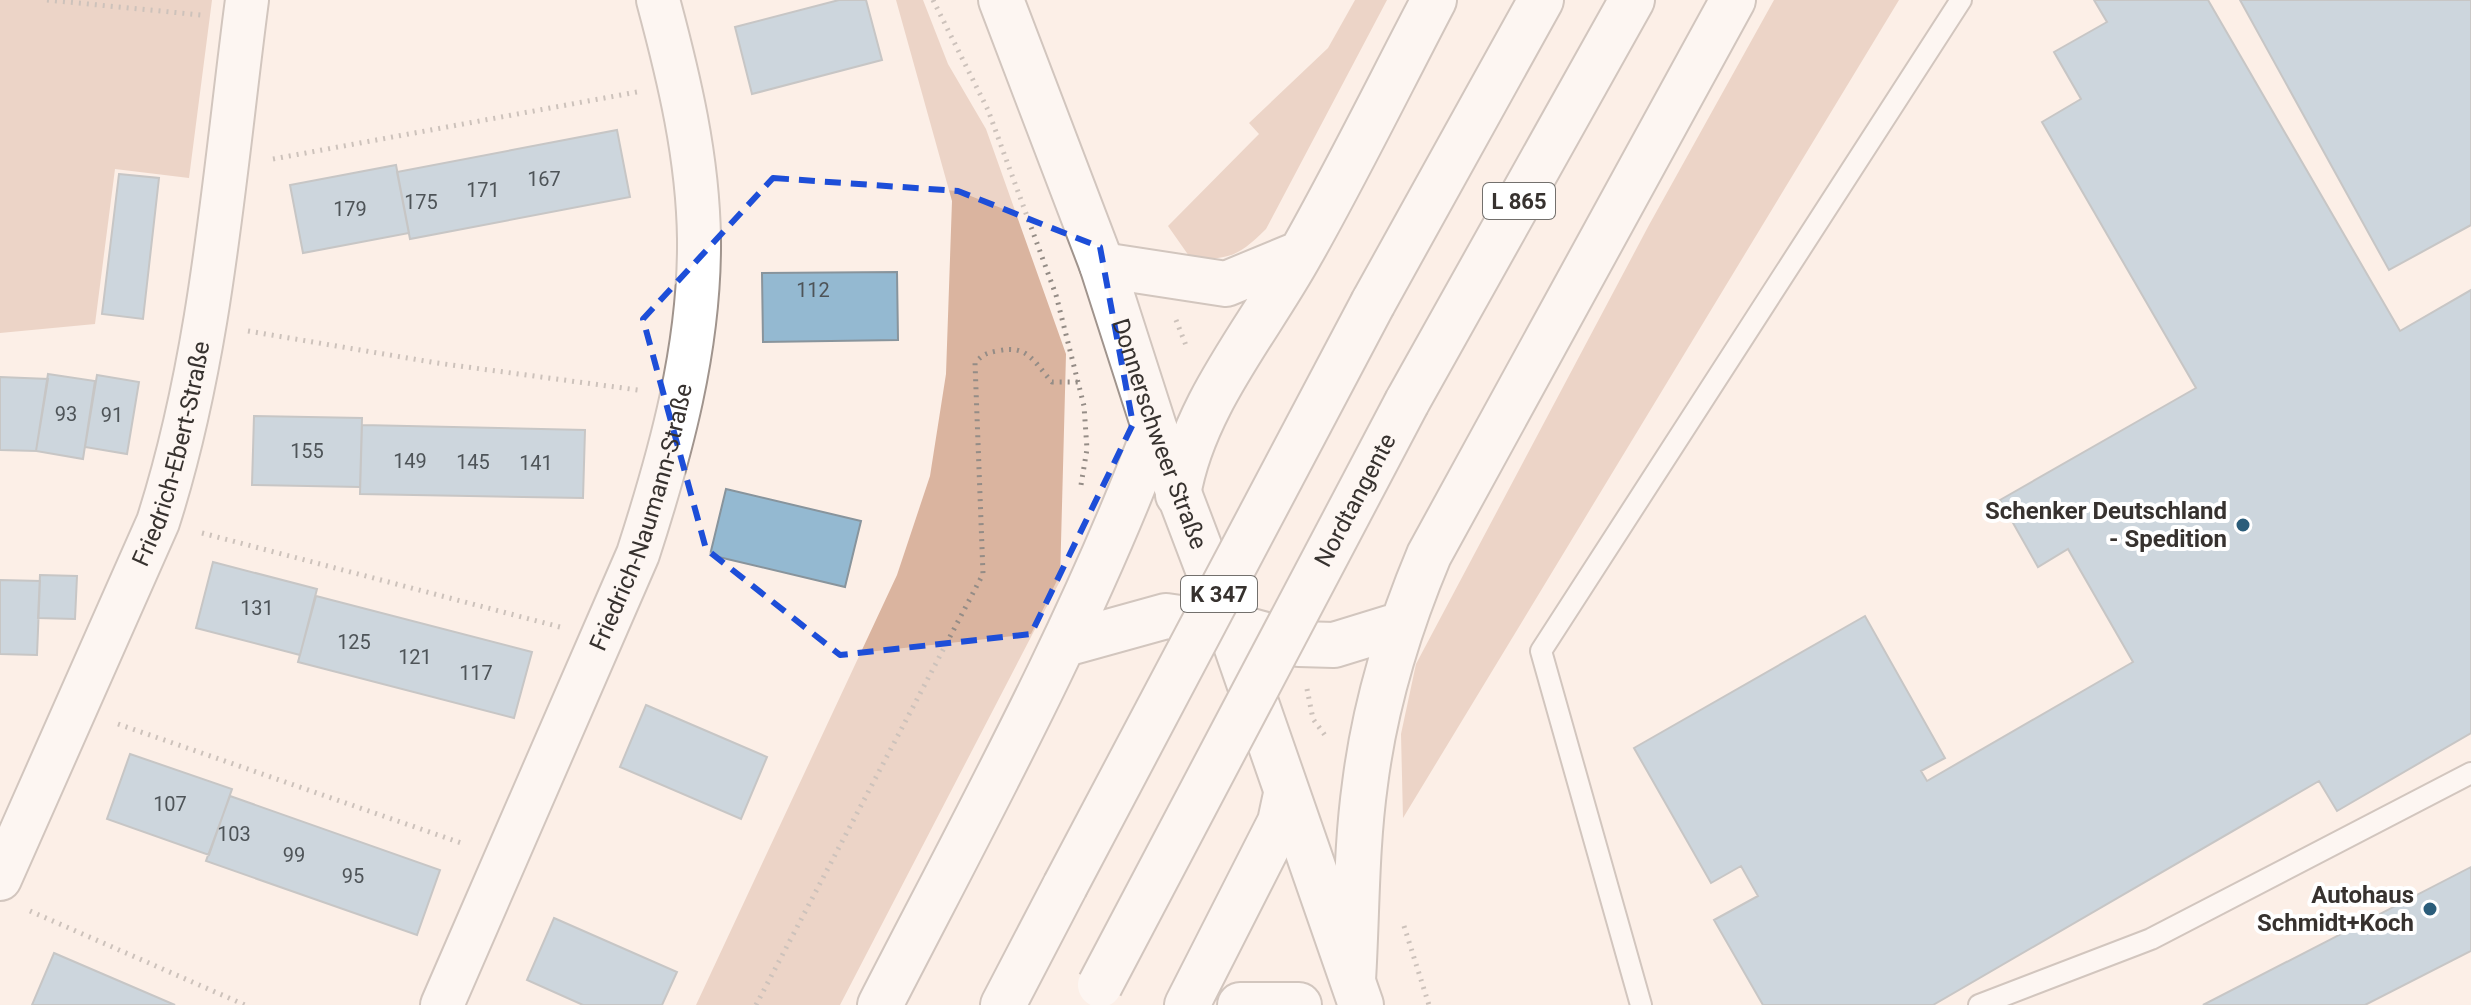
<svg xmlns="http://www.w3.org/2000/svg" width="2471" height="1005" font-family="Roboto,sans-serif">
	<rect width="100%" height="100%" fill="#fcefe7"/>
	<path fill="#dab49f" d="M 0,0 L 212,0 L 189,178 L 115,169 L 95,324 L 0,333 Z
		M 896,0 L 923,0 L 948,64 L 986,129 L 1066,354 L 1060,581 L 840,1005 L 696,1005 L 897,575 L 930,476 L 946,374 L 952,201 Z
		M 1355,0 L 1387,0 L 1266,229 C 1239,256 1227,262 1189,256 L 1168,226 L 1259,134 L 1249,123 L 1328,48 Z
		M 1774,0 L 1899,0 L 1403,818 L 1401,734 L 1416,664 L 1649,225 Z"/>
	<path fill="#94b9d1" stroke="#88949c" stroke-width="2" d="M 839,0 L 866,0 L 882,60 L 752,94 L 735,27 Z
		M 2094,0 L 2208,0 L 2400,331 L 2471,290 L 2471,733 L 2337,811 L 2319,781 L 1933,1005 L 1763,1005 L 1714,920 L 1758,896 L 1741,866 L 1711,883 L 1634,748 L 1865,616 L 1945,758 L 1921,771 L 1927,781 L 2133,662 L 2068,549 L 2038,567 L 2000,500 L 2196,388 L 2042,122 L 2081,99 L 2054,52 L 2107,22 Z
		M 2240,0 L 2471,0 L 2471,225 L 2389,270 Z
		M 617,130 L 630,197 L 410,239 L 397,172 Z
		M 396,165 L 409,233 L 303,253 L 290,185 Z
		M 119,174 L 159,178 L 143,319 L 102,314 Z
		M 897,272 L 898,340 L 763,342 L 762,273 Z
		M 48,374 L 95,381 L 83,459 L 36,451 Z
		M 97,375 L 139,382 L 127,454 L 85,447 Z
		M 0,377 L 48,379 L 36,451 L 0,450 Z
		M 254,416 L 362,418 L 360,487 L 252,485 Z
		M 362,425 L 585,430 L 583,498 L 360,494 Z
		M 726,489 L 861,521 L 845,587 L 710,555 Z
		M 213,562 L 317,589 L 300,655 L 196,628 Z
		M 40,575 L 77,576 L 75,619 L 38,618 Z
		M 0,580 L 40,581 L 37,655 L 0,654 Z
		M 316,596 L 532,652 L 514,718 L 298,662 Z
		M 646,705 L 767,757 L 741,819 L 620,767 Z
		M 130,754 L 232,789 L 209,855 L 107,819 Z
		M 230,796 L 440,870 L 417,935 L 206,861 Z
		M 2471,867 L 2471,951 L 2365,1005 L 2203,1005 Z
		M 554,918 L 677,972 L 662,1005 L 583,1005 L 527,980 Z
		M 54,953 L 175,1005 L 32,1005 Z"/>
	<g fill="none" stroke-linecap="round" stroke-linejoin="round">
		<g stroke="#a0948d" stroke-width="24">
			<path id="lane" d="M 1641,1005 L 1541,651 L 1961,0
				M 1979,1005 L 2151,939 L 2471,773"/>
		</g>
		<g stroke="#a0948d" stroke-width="46">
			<g id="street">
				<path id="s1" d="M 0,879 L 158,522 C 212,354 224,174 247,0"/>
				<path id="s2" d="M 442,1005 L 638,554 C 671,452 700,347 699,239 C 698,157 679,78 658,0"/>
			</g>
		</g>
		<g stroke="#a0948d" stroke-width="48">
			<g id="secondary">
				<path id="s3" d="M 1001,0 L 1102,265 L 1155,430 L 1229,625 L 1361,1005"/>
			</g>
		</g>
		<g stroke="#a0948d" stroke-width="48">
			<path id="highway" d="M 1102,265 L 1226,284 L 1301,253
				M 1373,303 L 1541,0
				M 1407,402 L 1632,0
				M 1178,495 C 1193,405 1258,331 1301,253 C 1348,170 1390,84 1434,0
				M 1065,644 L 1166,616 L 1229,625 L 1299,644 L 1334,645 L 1399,625
				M 1353,980 C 1357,915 1356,848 1365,784 C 1375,704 1398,629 1429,555 L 1733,0
				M 880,1005 C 977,816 1080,629 1155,430
				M 1003,1005 L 1065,886
				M 1187,1005 L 1280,822 L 1286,794
				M 1240,1005 L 1299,1005"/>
		</g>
		<path stroke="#948c86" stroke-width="5" stroke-dasharray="2 6" stroke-linecap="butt" d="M 47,0 L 201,15
			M 933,0 L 988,110 L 1056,295 L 1084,406 L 1087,449 L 1081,485
			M 273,159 L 637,92
			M 1176,320 L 1187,348
			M 248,331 L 437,363 L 638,390
			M 202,533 L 560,627
			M 1307,689 L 1313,719 L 1327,738
			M 118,724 L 464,844
			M 30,911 L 245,1005
			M 1404,926 L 1429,1005
			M 756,1005 L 983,574 L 975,363 C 982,355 986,353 997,351 C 1028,344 1033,361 1052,382 L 1080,382"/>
		<use href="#lane" stroke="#fff" stroke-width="20"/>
		<use href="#street" stroke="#fff" stroke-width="42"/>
		<use href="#secondary" stroke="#fff" stroke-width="44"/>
		<use href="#highway" stroke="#fff" stroke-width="44"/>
		<g stroke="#a0948d" stroke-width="48" stroke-linecap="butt">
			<g id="highway-bridge">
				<path d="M 1065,886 L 1373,303"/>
				<path id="s4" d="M 1100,985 L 1407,402"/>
			</g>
		</g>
		<use href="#highway-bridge" stroke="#fff" stroke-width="44"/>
	</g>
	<path d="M0 0H2471V1005H0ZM 773,178 L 958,191 L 1100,247 L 1133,424 L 1031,634 L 840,655 L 706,549 L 643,319 Z" fill="#fcefe7" fill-opacity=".55" fill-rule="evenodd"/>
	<path fill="none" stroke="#1d4ed8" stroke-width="6" stroke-dasharray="16 10" stroke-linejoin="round" d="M 773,178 L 958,191 L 1100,247 L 1133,424 L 1031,634 L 840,655 L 706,549 L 643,319 Z"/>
	<g fill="#2b5d7a" stroke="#fff" stroke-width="3">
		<circle cx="2243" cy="525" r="8"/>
		<circle cx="2430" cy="909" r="8"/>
	</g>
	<g text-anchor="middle" stroke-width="8" stroke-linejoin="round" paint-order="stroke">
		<g font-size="20" fill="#4e5458">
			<text x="544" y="186">167</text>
			<text x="483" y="197">171</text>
			<text x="421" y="209">175</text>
			<text x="350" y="216">179</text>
			<text x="813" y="297">112</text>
			<text x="66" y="421">93</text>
			<text x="112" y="422">91</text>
			<text x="307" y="458">155</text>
			<text x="410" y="468">149</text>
			<text x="473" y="469">145</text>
			<text x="536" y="470">141</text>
			<text x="257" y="615">131</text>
			<text x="354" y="649">125</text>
			<text x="415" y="664">121</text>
			<text x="476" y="680">117</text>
			<text x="170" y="811">107</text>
			<text x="234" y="841">103</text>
			<text x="294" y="862">99</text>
			<text x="353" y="883">95</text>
		</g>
		<g fill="#fff" stroke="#73706d" stroke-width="2">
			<rect x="1483" y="183" width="72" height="36" rx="6"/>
			<rect x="1181" y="576" width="76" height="36" rx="6"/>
		</g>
		<g font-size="22" font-weight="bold" fill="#37322f">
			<text x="1519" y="209">L 865</text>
			<text x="1219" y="602">K 347</text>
		</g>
		<g font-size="24" fill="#37322f" stroke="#fff">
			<text dy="8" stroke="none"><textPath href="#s3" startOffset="462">Donnerschweer Straße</textPath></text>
			<text dy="8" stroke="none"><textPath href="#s1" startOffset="460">Friedrich-Ebert-Straße</textPath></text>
			<text dy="8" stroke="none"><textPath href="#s4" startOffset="548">Nordtangente</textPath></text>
			<text dy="8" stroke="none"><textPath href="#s2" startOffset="528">Friedrich-Naumann-Straße</textPath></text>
		</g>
		<g font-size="24" font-weight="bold" fill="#37322f" stroke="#fff" text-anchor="end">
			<text x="2227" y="519">Schenker Deutschland<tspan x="2227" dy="28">- Spedition</tspan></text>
			<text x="2414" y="903">Autohaus<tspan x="2414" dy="28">Schmidt+Koch</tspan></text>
		</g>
	</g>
</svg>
